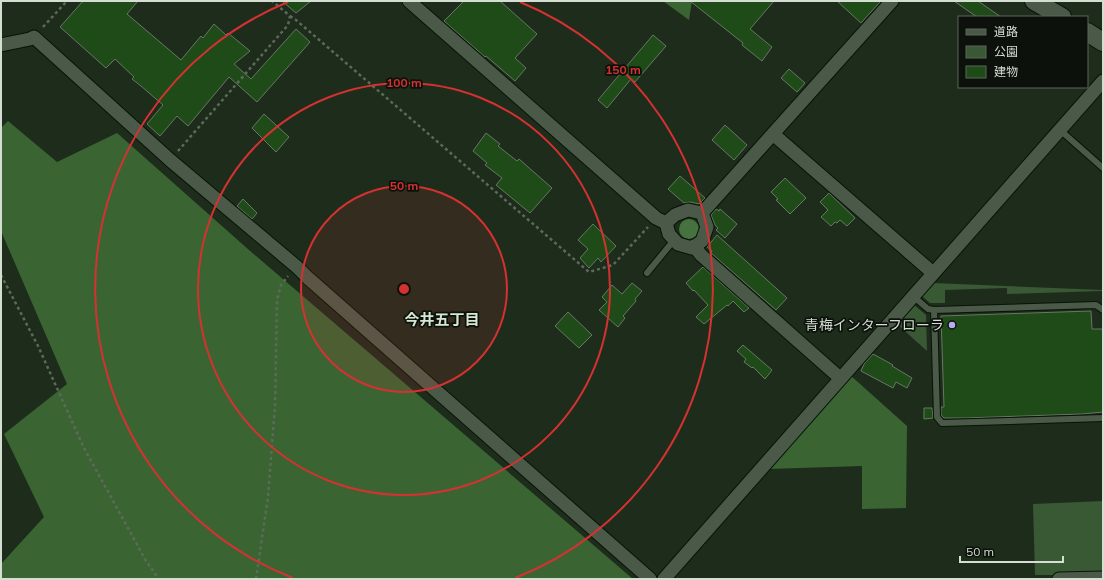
<svg xmlns="http://www.w3.org/2000/svg" width="1104" height="580" font-family="Mulish,'Noto Sans JP',sans-serif">
	<rect width="100%" height="100%" fill="#1e2c1c"/>
	<path fill="#385933" d="M 933,283 L 1103,290 L 1103,291 L 1007,294 L 1007,288 L 945,290 L 945,303 L 930,303 L 922,296 L 922,294 Z
		M 913,304 L 926,315 L 927,351 L 897,324 Z
		M 1103,501 L 1103,575 L 1035,575 L 1033,504 Z"/>
	<path fill="#3a6533" d="M 663,1 L 692,1 L 689,20 Z
		M 8,121 L 57,162 L 117,133 L 249,250 L 633,579 L 1,579 L 1,564 L 44,517 L 4,434 L 67,384 L 1,231 L 1,128 Z
		M 850,375 L 907,426 L 906,508 L 862,509 L 862,466 L 768,469 Z"/>
	<path fill="#46723f" d="M679 229a10 10 0 1 1 20 0a10 10 0 1 1-20 0Z"/>
	<path fill="#1f4b19" stroke="#677764" d="M 83,1 L 138,1 L 127,14 L 181,60 L 201,36 L 203,38 L 214,24 L 226,35 L 228,33 L 250,51 L 234,64 L 251,79 L 296,29 L 310,42 L 257,102 L 229,77 L 188,126 L 177,116 L 160,136 L 147,124 L 163,105 L 141,86 L 132,79 L 134,77 L 115,59 L 106,68 L 60,27 Z
		M 282,1 L 311,1 L 296,13 Z
		M 464,1 L 500,1 L 537,34 L 515,58 L 526,68 L 515,81 L 486,56 L 485,57 L 444,21 Z
		M 690,1 L 774,1 L 750,29 L 772,47 L 762,61 L 742,45 L 743,43 Z
		M 837,1 L 881,1 L 861,23 Z
		M 954,1 L 978,1 L 1001,17 L 977,17 Z
		M 653,35 L 666,46 L 635,82 L 631,79 L 607,108 L 598,100 Z
		M 789,69 L 805,83 L 797,92 L 781,78 Z
		M 264,114 L 289,137 L 276,152 L 252,128 Z
		M 725,125 L 747,145 L 734,160 L 712,140 Z
		M 486,133 L 500,144 L 498,146 L 517,161 L 519,159 L 552,188 L 530,213 L 496,185 L 502,178 L 485,165 L 487,163 L 473,151 Z
		M 680,176 L 705,198 L 699,204 L 690,202 L 684,203 L 668,189 Z
		M 785,178 L 806,198 L 790,214 L 776,200 L 778,199 L 771,192 Z
		M 829,193 L 855,218 L 847,226 L 840,220 L 837,223 L 835,222 L 831,226 L 821,217 L 828,210 L 820,202 Z
		M 243,199 L 257,213 L 252,219 L 237,206 Z
		M 716,209 L 719,211 L 720,209 L 737,224 L 725,238 L 716,230 L 718,228 L 715,225 L 711,215 Z
		M 593,224 L 616,246 L 601,262 L 598,258 L 589,268 L 580,258 L 588,249 L 578,240 Z
		M 717,235 L 787,298 L 776,310 L 711,253 L 712,251 L 707,247 Z
		M 703,267 L 749,308 L 744,312 L 733,301 L 728,306 L 727,305 L 704,324 L 696,317 L 708,305 L 694,290 L 693,291 L 686,283 Z
		M 632,283 L 642,291 L 635,299 L 636,301 L 623,316 L 625,318 L 618,327 L 599,310 L 607,302 L 602,297 L 612,285 L 622,294 Z
		M 1091,311 L 1092,329 L 1103,329 L 1103,412 L 1082,414 L 965,418 L 944,418 L 941,415 L 941,407 L 944,407 L 941,316 Z
		M 568,312 L 592,335 L 579,348 L 555,326 Z
		M 743,345 L 772,370 L 765,379 L 753,367 L 752,368 L 744,362 L 746,359 L 737,351 Z
		M 873,354 L 893,365 L 892,366 L 912,378 L 907,388 L 896,382 L 893,388 L 861,371 L 864,364 Z
		M 924,408 L 932,408 L 933,418 L 924,419 Z"/>
	<g fill="none" stroke-linecap="round" stroke-linejoin="round">
		<g stroke="#071406" stroke-width="8">
			<path id="lane" d="M 1060,130 L 1103,168
				M 647,273 L 670,245 L 675,241
				M 913,296 L 928,309 L 934,310 L 1096,305 L 1103,310
				M 934,310 L 937,417 L 942,423 L 1103,418"/>
		</g>
		<g stroke="#071406" stroke-width="15">
			<path id="street" d="M 409,1 L 656,218 L 666,223
				M 1,45 L 30,39 L 34,37 L 170,160 L 297,267 L 308,278 L 650,579
				M 773,134 L 933,273
				M 688,210 L 702,213 L 707,227 L 702,241 L 692,248 L 678,244 L 669,234 L 666,223 L 675,215 Z
				M 702,213 L 892,1
				M 694,246 L 701,255 L 840,378
				M 664,579 L 1103,81
				M 1059,579 L 1103,578"/>
		</g>
		<g stroke="#071406" stroke-width="20">
			<path id="secondary" d="M 1034,1 L 1062,17
				M 1087,32 L 1103,42"/>
		</g>
		<path stroke="#5d6a5b" stroke-width="2.5" stroke-dasharray="3 3" stroke-linecap="butt" d="M 290,16 L 296,20 L 589,272 L 613,265 L 648,227
			M 43,27 L 67,1
			M 178,151 L 288,25 L 290,16 L 272,1
			M 1,275 L 38,346 L 84,448 L 146,561 L 159,579
			M 256,579 L 268,497 L 275,406 L 277,300 L 281,285 L 288,276"/>
		<use href="#lane" stroke="#4b5a48" stroke-width="6"/>
		<use href="#street" stroke="#4b5a48" stroke-width="13"/>
		<use href="#secondary" stroke="#4b5a48" stroke-width="18"/>
	</g>
	<circle cx="404" cy="289" r="103" fill="#d63131" fill-opacity=".12"/>
	<g fill="none" stroke="#d63131" stroke-width="2">
		<circle cx="404" cy="289" r="103"/>
		<circle cx="404" cy="289" r="206"/>
		<path d="M293 578A310 310 0 0 1 288 2M520 2A310 310 0 0 1 515 578"/>
	</g>
	<circle fill="#b8abf7" stroke="#0c120b" stroke-width="1.5" cx="952" cy="325" r="4"/>
	<g text-anchor="middle" stroke-width="3.5" stroke-linejoin="round" paint-order="stroke">
		<g font-size="14" fill="#d5ded3" stroke="#0c120b" text-anchor="end">
			<text x="944" y="330">青梅インターフローラ</text>
		</g>
		<g font-size="15" font-weight="bold" fill="#d5e7d2" stroke="#0c120b">
			<text x="442" y="325">今井五丁目</text>
		</g>
	</g>
	<circle cx="404" cy="289" r="6" fill="#d63131" stroke="#0c120b" stroke-width="2"/>
	<g font-size="12" text-anchor="middle" font-weight="bold" fill="#d63131" stroke="#0c120b" stroke-width="3.5" stroke-linejoin="round" paint-order="stroke">
		<text x="623" y="74">150 m</text>
		<text x="404" y="87">100 m</text>
		<text x="404" y="190">50 m</text>
	</g>
	<rect width="1104" height="580" fill="none" stroke="#d5ded3" stroke-width="4"/>
	<rect x="958" y="16" width="130" height="72" fill="#0c120b" stroke="#5c645b"/>
	<rect x="966" y="29" width="20" height="6" fill="#4b5a48" stroke="#5c645b"/>
	<text x="994" y="36" font-size="12" fill="#d5ded3">道路</text>
	<rect x="966" y="46" width="20" height="12" fill="#385933" stroke="#5c645b"/>
	<text x="994" y="56" font-size="12" fill="#d5ded3">公園</text>
	<rect x="966" y="66" width="20" height="12" fill="#1f4b19" stroke="#5c645b"/>
	<text x="994" y="76" font-size="12" fill="#d5ded3">建物</text>
	<path d="M960 556v6h103v-6" fill="none" stroke="#d5ded3" stroke-width="2"/>
	<text x="966" y="556" font-size="12" fill="#d5ded3" stroke="#0c120b" stroke-width="3" paint-order="stroke">50 m</text>
</svg>
